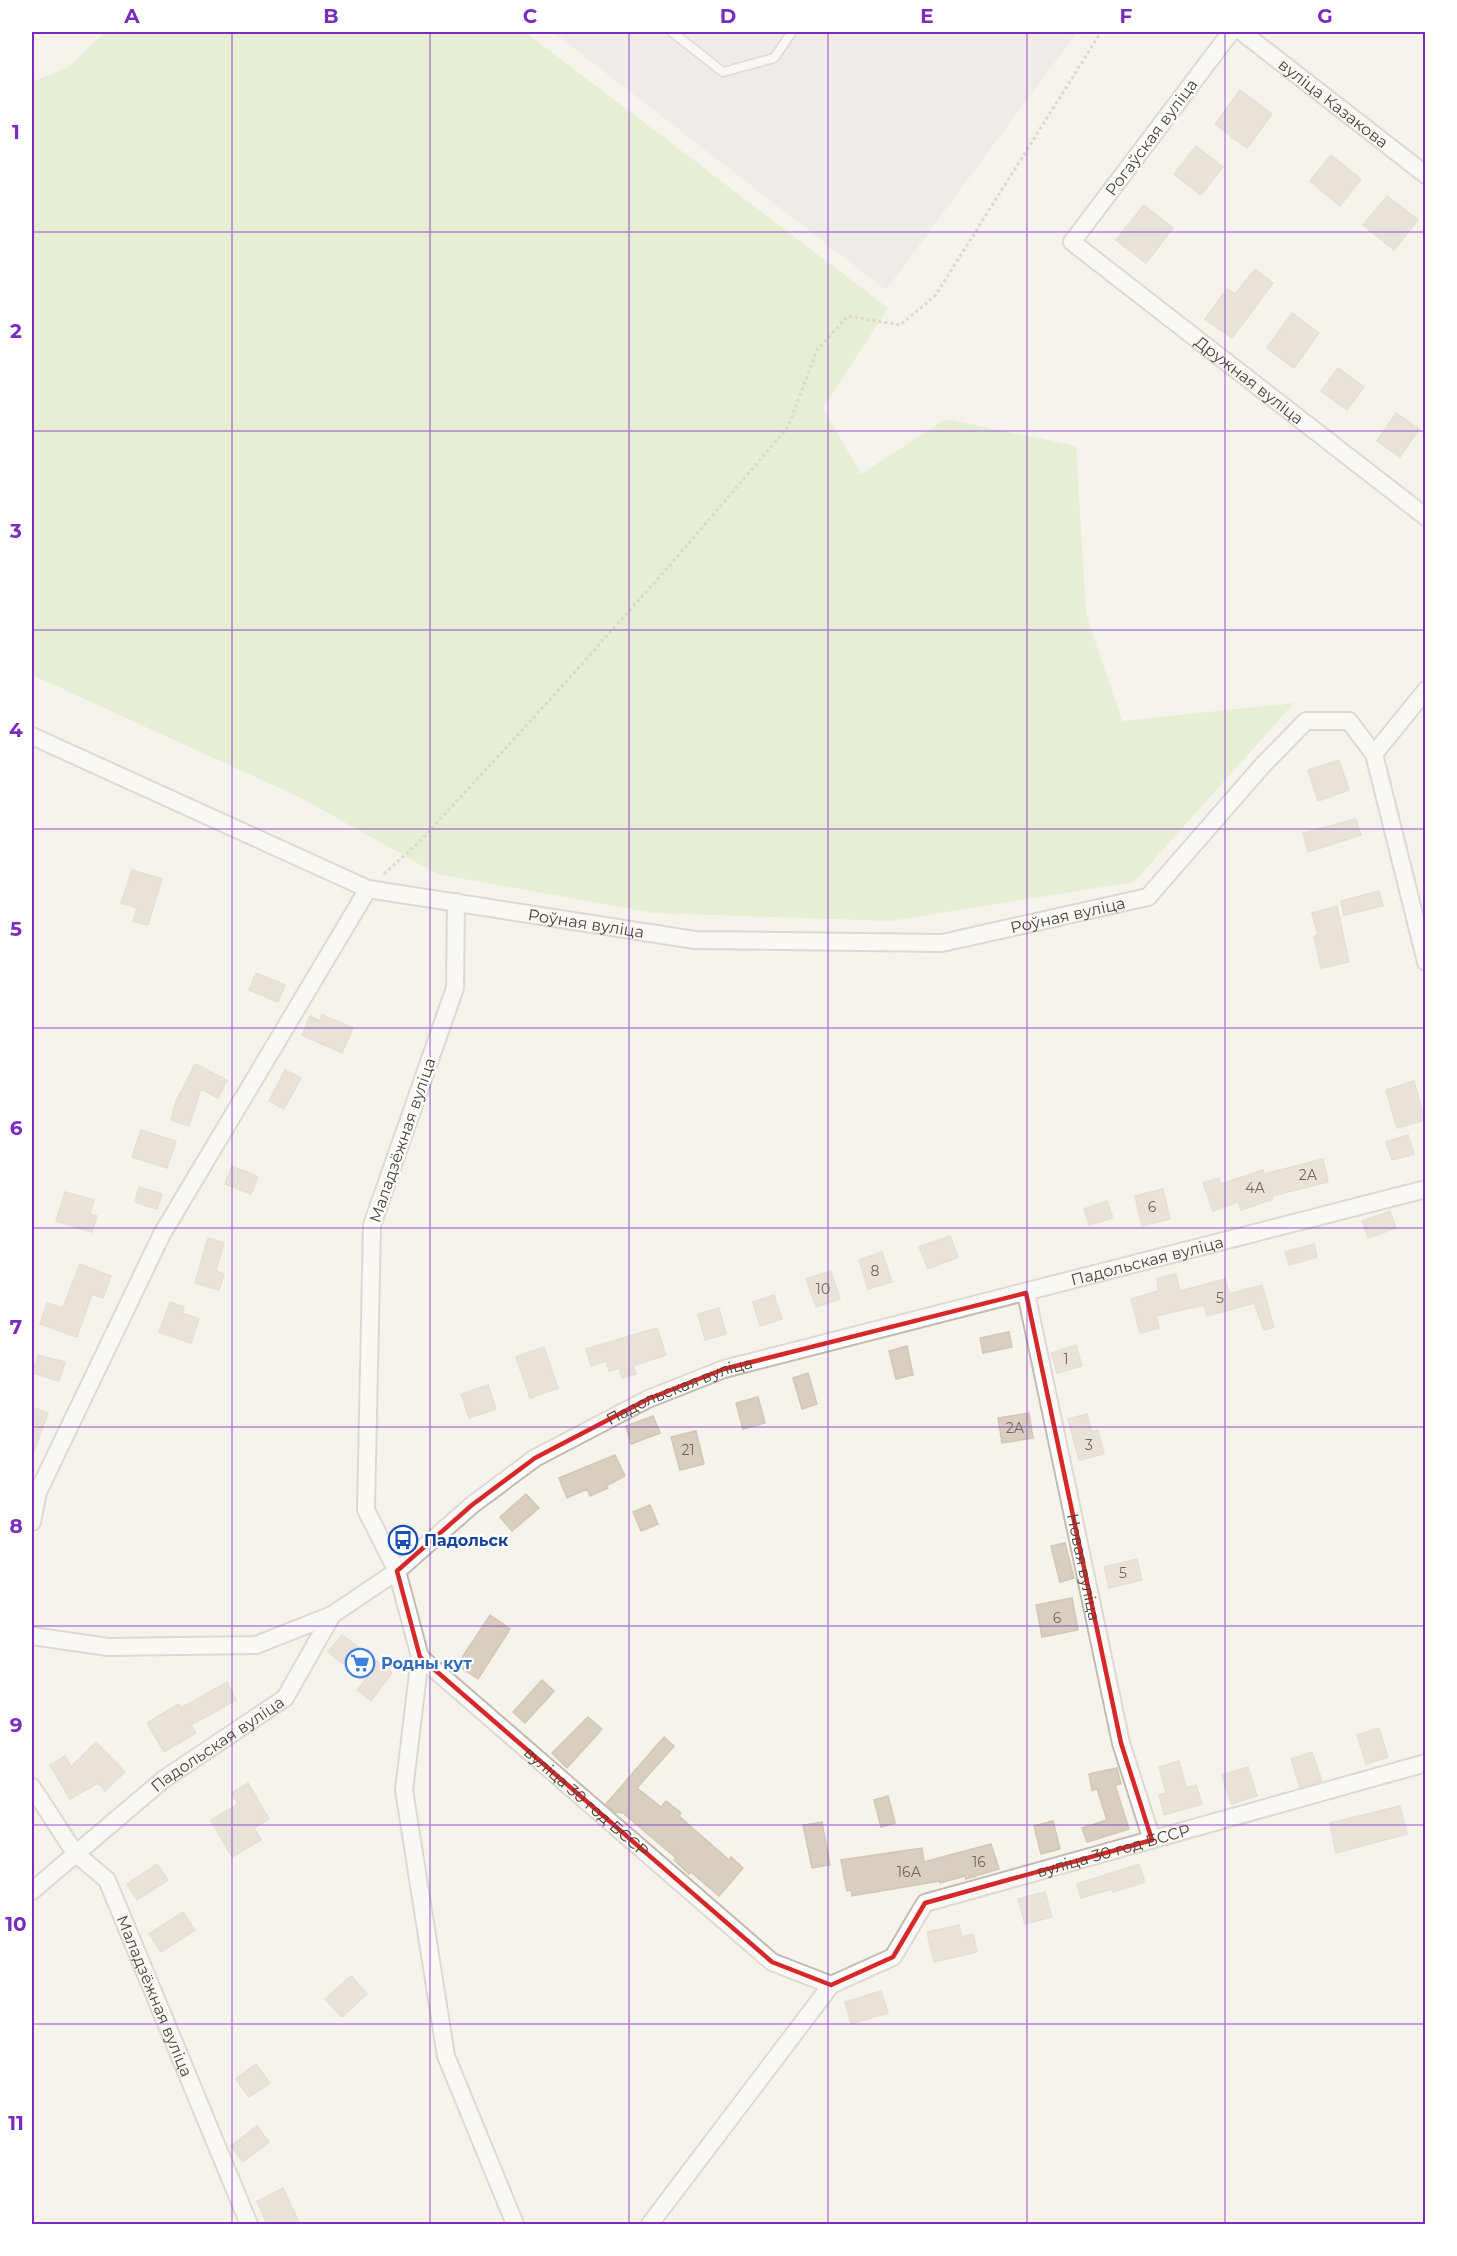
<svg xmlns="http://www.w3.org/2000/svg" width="1457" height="2256" font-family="Montserrat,sans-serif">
	<rect width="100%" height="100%" fill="#f6f3ec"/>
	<path fill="#e6e2dd" d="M 553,32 L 1077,32 L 886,290 Z"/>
	<path fill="#d2eab5" d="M 105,32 L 525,32 L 888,308 L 823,408 L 861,474 L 946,419 L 1076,446 L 1086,614 L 1122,721 L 1294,703 L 1134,882 L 891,921 L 653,913 L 437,874 L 301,798 L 32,675 L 32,82 L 69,67 Z"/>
	<path fill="#d8cfc1" stroke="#d3c7b4" stroke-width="1.5" d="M 1240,90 L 1272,114 L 1247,148 L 1215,124 Z
		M 1196,146 L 1223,167 L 1201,195 L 1174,174 Z
		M 1331,155 L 1361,179 L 1340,206 L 1310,181 Z
		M 1387,196 L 1418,220 L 1394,250 L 1363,225 Z
		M 1144,205 L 1173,228 L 1146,263 L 1116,240 Z
		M 1255,269 L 1273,283 L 1232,338 L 1205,319 L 1227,289 L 1235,294 Z
		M 1292,313 L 1319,333 L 1294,368 L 1267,348 Z
		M 1338,368 L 1364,387 L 1347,410 L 1321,391 Z
		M 1396,413 L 1419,429 L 1400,457 L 1377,441 Z
		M 1339,760 L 1349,790 L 1318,801 L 1308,770 Z
		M 1356,819 L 1361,835 L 1308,852 L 1303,833 Z
		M 132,870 L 162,879 L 148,925 L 133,921 L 137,908 L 121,903 Z
		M 1379,891 L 1383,906 L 1344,915 L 1341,901 Z
		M 1337,906 L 1349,962 L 1321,968 L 1314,936 L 1318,935 L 1312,913 Z
		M 256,973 L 285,985 L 278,1002 L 249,990 Z
		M 322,1015 L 353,1028 L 342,1053 L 302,1035 L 310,1016 L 320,1021 Z
		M 195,1064 L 227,1080 L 218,1098 L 201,1089 L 189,1126 L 171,1120 L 176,1101 Z
		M 285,1070 L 301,1078 L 284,1109 L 269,1101 Z
		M 1414,1081 L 1425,1120 L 1397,1128 L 1386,1090 Z
		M 141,1130 L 176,1141 L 167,1168 L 132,1157 Z
		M 1408,1135 L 1414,1154 L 1392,1160 L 1386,1142 Z
		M 1323,1159 L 1328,1182 L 1272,1196 L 1273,1199 L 1241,1210 L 1238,1202 L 1213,1211 L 1203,1183 L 1219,1178 L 1221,1184 L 1263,1170 L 1264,1174 Z
		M 232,1166 L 258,1177 L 251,1194 L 225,1184 Z
		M 139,1187 L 162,1194 L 157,1209 L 135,1202 Z
		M 1163,1189 L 1170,1219 L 1142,1226 L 1135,1196 Z
		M 65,1192 L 94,1200 L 90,1214 L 97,1216 L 92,1232 L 56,1221 Z
		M 1107,1201 L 1113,1218 L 1089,1225 L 1084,1209 Z
		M 1390,1211 L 1396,1228 L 1368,1238 L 1362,1221 Z
		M 950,1236 L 958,1257 L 928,1269 L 919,1247 Z
		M 208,1238 L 224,1243 L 216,1271 L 224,1274 L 219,1290 L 195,1283 Z
		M 1314,1244 L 1317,1257 L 1289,1265 L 1285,1252 Z
		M 882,1252 L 892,1282 L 868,1289 L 859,1260 Z
		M 80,1264 L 111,1276 L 103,1298 L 92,1294 L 77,1337 L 40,1324 L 47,1303 L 63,1308 Z
		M 831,1271 L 840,1299 L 816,1307 L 806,1279 Z
		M 1176,1274 L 1180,1291 L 1225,1279 L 1229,1294 L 1262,1285 L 1274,1327 L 1264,1330 L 1254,1303 L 1207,1316 L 1204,1305 L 1156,1316 L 1159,1328 L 1140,1333 L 1131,1299 L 1158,1291 L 1157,1278 Z
		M 774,1295 L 782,1319 L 760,1326 L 753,1302 Z
		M 170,1302 L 184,1307 L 182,1313 L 199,1319 L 191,1343 L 159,1332 Z
		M 719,1308 L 726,1334 L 705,1340 L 698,1314 Z
		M 657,1328 L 666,1355 L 633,1366 L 636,1374 L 622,1378 L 619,1368 L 609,1371 L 606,1361 L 591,1366 L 586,1349 Z
		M 1009,1332 L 1012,1347 L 983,1353 L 980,1338 Z
		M 1076,1345 L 1082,1366 L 1057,1373 L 1051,1353 Z
		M 907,1346 L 913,1375 L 896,1379 L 889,1351 Z
		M 544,1347 L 558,1388 L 530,1398 L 516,1357 Z
		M 38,1355 L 65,1362 L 59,1381 L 33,1373 Z
		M 808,1373 L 817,1404 L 802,1409 L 793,1378 Z
		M 488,1385 L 496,1409 L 469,1418 L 461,1394 Z
		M 758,1397 L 765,1423 L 743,1429 L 736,1403 Z
		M 32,1407 L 48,1413 L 33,1454 L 32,1454 Z
		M 1029,1413 L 1033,1438 L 1002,1443 L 998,1418 Z
		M 1087,1414 L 1092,1432 L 1098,1430 L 1104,1454 L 1079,1460 L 1068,1419 Z
		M 653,1416 L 660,1433 L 631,1444 L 626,1426 Z
		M 696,1431 L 704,1464 L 680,1470 L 671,1437 Z
		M 615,1455 L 625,1476 L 606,1486 L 608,1488 L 590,1496 L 587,1489 L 567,1498 L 559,1478 Z
		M 526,1494 L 539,1508 L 512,1531 L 500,1517 Z
		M 650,1505 L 658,1524 L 641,1531 L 633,1512 Z
		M 1065,1543 L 1074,1578 L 1060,1582 L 1051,1546 Z
		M 1137,1559 L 1142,1580 L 1109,1588 L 1104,1567 Z
		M 1072,1598 L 1078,1630 L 1042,1637 L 1036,1605 Z
		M 490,1615 L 510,1629 L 478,1679 L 457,1665 Z
		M 342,1635 L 392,1673 L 371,1701 L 357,1690 L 365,1681 L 328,1652 Z
		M 542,1680 L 554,1691 L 525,1723 L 513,1712 Z
		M 227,1682 L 236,1700 L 191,1725 L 196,1733 L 164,1752 L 147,1723 L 178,1704 L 181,1708 Z
		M 588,1717 L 602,1729 L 567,1768 L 552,1753 Z
		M 1379,1728 L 1388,1757 L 1366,1764 L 1357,1735 Z
		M 664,1737 L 674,1746 L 637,1788 L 661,1807 L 666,1801 L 681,1813 L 679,1816 L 729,1860 L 731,1857 L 743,1868 L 719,1896 L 691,1872 L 689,1874 L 674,1860 L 676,1858 L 623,1813 L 615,1812 L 606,1804 Z
		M 96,1742 L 125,1772 L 105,1791 L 98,1783 L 70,1799 L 50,1765 L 65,1756 L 71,1767 Z
		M 1312,1752 L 1322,1781 L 1300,1787 L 1291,1759 Z
		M 1179,1761 L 1186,1788 L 1196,1785 L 1202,1804 L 1164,1815 L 1159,1795 L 1166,1793 L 1159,1767 Z
		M 1248,1767 L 1257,1796 L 1231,1804 L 1222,1775 Z
		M 1117,1768 L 1121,1784 L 1115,1785 L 1129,1829 L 1087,1842 L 1082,1828 L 1107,1820 L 1097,1789 L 1092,1790 L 1089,1774 Z
		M 248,1783 L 269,1819 L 254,1828 L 261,1840 L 232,1857 L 211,1820 L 238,1804 L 232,1793 Z
		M 888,1796 L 895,1823 L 881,1827 L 874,1800 Z
		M 1400,1806 L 1407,1834 L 1336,1853 L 1330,1823 Z
		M 1053,1821 L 1060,1849 L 1041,1854 L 1034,1826 Z
		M 822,1822 L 830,1865 L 812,1868 L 803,1825 Z
		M 991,1844 L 999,1869 L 966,1879 L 965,1876 L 940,1883 L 940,1881 L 852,1896 L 851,1890 L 847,1891 L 841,1860 L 922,1848 L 924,1862 Z
		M 157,1864 L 168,1880 L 137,1900 L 127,1884 Z
		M 1139,1864 L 1145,1882 L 1113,1892 L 1112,1889 L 1081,1898 L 1077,1884 Z
		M 1045,1892 L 1052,1917 L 1025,1924 L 1018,1899 Z
		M 183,1912 L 195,1930 L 161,1952 L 149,1934 Z
		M 959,1925 L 962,1937 L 973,1934 L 977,1952 L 934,1962 L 927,1932 Z
		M 351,1976 L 367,1994 L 342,2017 L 325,1999 Z
		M 881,1991 L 888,2013 L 851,2024 L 845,2002 Z
		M 256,2064 L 270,2083 L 249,2097 L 236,2079 Z
		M 257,2126 L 269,2142 L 243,2162 L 231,2146 Z
		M 283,2188 L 300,2224 L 267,2224 L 257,2201 Z"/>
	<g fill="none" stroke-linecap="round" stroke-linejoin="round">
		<g stroke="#c2bbae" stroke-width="11">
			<path id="service" d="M 672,32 L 723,72 L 774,58 L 792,32"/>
		</g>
		<g stroke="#c2bbae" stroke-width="20">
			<g id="minor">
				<path id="s1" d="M 1231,32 L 1072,242 L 1426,517"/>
				<path id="s2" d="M 1242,32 L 1426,175"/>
				<path id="s3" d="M 32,736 L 368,889 L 695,940 L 942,943 L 1148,897 L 1262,766 L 1306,721 L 1349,721 L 1374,754 L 1426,962"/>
				<path d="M 1374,754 L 1426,690"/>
				<path id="s4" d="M 456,902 L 455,988 L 372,1225 L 366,1510 L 397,1571 L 420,1657 L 772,1962 L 831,1985"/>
				<path id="s5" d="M 1026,1293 L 1121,1743 L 1152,1840"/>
				<path d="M 32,1522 L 38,1492 L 162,1234 L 368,889"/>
				<path d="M 32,1636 L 108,1647 L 256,1645 L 332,1615"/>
				<path d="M 420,1657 L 404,1790 L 446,2056 L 515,2224"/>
				<path id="s6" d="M 32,1787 L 75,1853 L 107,1880 L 249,2224"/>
				<path id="s7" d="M 32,1891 L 164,1779 L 285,1698 L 332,1615 L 397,1571 L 472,1505 L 535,1458 L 648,1399 L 724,1369 L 1426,1189"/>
				<path id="s8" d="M 650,2224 L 831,1985 L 893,1957 L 925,1903 L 1426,1763"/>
			</g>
		</g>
		<path stroke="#c4b79f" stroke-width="3" stroke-dasharray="3 3" stroke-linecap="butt" d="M 384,874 L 420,841 L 547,703 L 671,564 L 788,427 L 817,350 L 848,316 L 900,325 L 935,296 L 1101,32"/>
		<use href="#service" stroke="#fff" stroke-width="8"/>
		<use href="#minor" stroke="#fff" stroke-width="16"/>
	</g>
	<path d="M0 0H1457V2256H0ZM 1026,1293 L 1121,1743 L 1152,1840 L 925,1903 L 893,1957 L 831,1985 L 772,1962 L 420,1657 L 397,1571 L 472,1505 L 535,1458 L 648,1399 L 724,1369 Z" fill="#f6f3ec" fill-opacity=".55" fill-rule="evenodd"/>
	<path fill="none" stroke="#d62828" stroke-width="4.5" stroke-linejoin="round" d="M 1026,1293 L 1121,1743 L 1152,1840 L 925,1903 L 893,1957 L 831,1985 L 772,1962 L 420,1657 L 397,1571 L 472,1505 L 535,1458 L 648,1399 L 724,1369 Z"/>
	<path fill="none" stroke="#7b2cbf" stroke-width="1.5" stroke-opacity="0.55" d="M 232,32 L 232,2224M 430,32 L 430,2224M 629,32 L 629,2224M 828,32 L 828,2224M 1027,32 L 1027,2224M 1225,32 L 1225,2224M 32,232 L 1426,232M 32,431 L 1426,431M 32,630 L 1426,630M 32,829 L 1426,829M 32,1028 L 1426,1028M 32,1228 L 1426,1228M 32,1427 L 1426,1427M 32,1626 L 1426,1626M 32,1825 L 1426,1825M 32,2024 L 1426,2024"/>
	<defs>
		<g id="bus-ring" transform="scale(1.5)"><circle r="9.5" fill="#fff" stroke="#1a4fb4" stroke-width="1.5"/><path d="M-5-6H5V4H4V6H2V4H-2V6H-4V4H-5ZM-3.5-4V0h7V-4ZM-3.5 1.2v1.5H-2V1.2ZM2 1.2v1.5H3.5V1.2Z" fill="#1a4fb4"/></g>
		<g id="supermarket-ring" transform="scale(1.5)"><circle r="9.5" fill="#fff" stroke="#3f7fe0" stroke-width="1.5"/><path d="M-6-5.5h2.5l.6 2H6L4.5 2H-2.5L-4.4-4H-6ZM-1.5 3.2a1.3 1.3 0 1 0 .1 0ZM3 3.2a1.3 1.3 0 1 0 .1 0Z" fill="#3f7fe0"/></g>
	</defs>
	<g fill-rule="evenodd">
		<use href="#bus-ring" x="403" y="1540"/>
		<use href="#supermarket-ring" x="360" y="1663"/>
	</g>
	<g text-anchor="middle" stroke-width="4.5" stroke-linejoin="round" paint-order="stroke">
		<g font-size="14" fill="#6e675b">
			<text x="1308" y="1180">2А</text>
			<text x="1255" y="1193">4А</text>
			<text x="1152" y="1212">6</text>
			<text x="875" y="1276">8</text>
			<text x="823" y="1294">10</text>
			<text x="1220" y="1303">5</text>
			<text x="1066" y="1364">1</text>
			<text x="1015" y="1433">2А</text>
			<text x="1089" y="1450">3</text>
			<text x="688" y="1455">21</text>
			<text x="1123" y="1578">5</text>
			<text x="1057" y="1623">6</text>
			<text x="979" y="1867">16</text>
			<text x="909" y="1877">16А</text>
		</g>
		<g font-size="16" fill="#4b4439" stroke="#fff">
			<text dy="6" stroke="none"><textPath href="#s2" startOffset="116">вуліца Казакова</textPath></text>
			<text transform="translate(1151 137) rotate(-53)" y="6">Рогаўская вуліца</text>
			<text dy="6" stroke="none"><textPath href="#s1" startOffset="488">Дружная вуліца</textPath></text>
			<text dy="6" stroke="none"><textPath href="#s3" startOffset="1076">Роўная вуліца</textPath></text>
			<text dy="6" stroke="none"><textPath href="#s3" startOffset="590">Роўная вуліца</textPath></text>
			<text transform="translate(402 1140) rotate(-71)" y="6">Маладзёжная вуліца</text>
			<text dy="6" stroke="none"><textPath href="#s7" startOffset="1317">Падольская вуліца</textPath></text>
			<text dy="6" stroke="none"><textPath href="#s7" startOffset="831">Падольская вуліца</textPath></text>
			<text dy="6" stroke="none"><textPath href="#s5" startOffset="280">Новая вуліца</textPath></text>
			<text dy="6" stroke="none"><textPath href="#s7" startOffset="237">Падольская вуліца</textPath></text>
			<text dy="6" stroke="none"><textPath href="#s4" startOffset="1000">вуліца 30 год БССР</textPath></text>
			<text dy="6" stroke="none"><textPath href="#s8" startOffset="626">вуліца 30 год БССР</textPath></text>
			<text dy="6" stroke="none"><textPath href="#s6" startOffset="246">Маладзёжная вуліца</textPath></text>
		</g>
		<g font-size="16" font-weight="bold" fill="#164399" stroke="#fff" text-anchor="start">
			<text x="424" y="1546">Падольск</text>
		</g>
		<g font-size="16" font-weight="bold" fill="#366cbe" stroke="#fff" text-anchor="start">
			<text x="381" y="1669">Родны кут</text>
		</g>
	</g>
	<rect width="1457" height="2256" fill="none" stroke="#ffffff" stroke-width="66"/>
	<rect x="33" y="33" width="1391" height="2190" fill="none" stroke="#7b2cbf" stroke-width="2"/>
	<g font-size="20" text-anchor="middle" font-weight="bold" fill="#7b2cbf">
		<text x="132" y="23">A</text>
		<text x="331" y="23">B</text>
		<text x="530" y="23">C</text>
		<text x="728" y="23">D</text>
		<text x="927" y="23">E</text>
		<text x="1126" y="23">F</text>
		<text x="1325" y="23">G</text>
		<text x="16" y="139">1</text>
		<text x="16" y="338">2</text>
		<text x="16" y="538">3</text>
		<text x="16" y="737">4</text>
		<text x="16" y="936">5</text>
		<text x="16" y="1135">6</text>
		<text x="16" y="1334">7</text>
		<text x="16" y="1533">8</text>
		<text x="16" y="1732">9</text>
		<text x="16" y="1931">10</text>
		<text x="16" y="2130">11</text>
	</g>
</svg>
